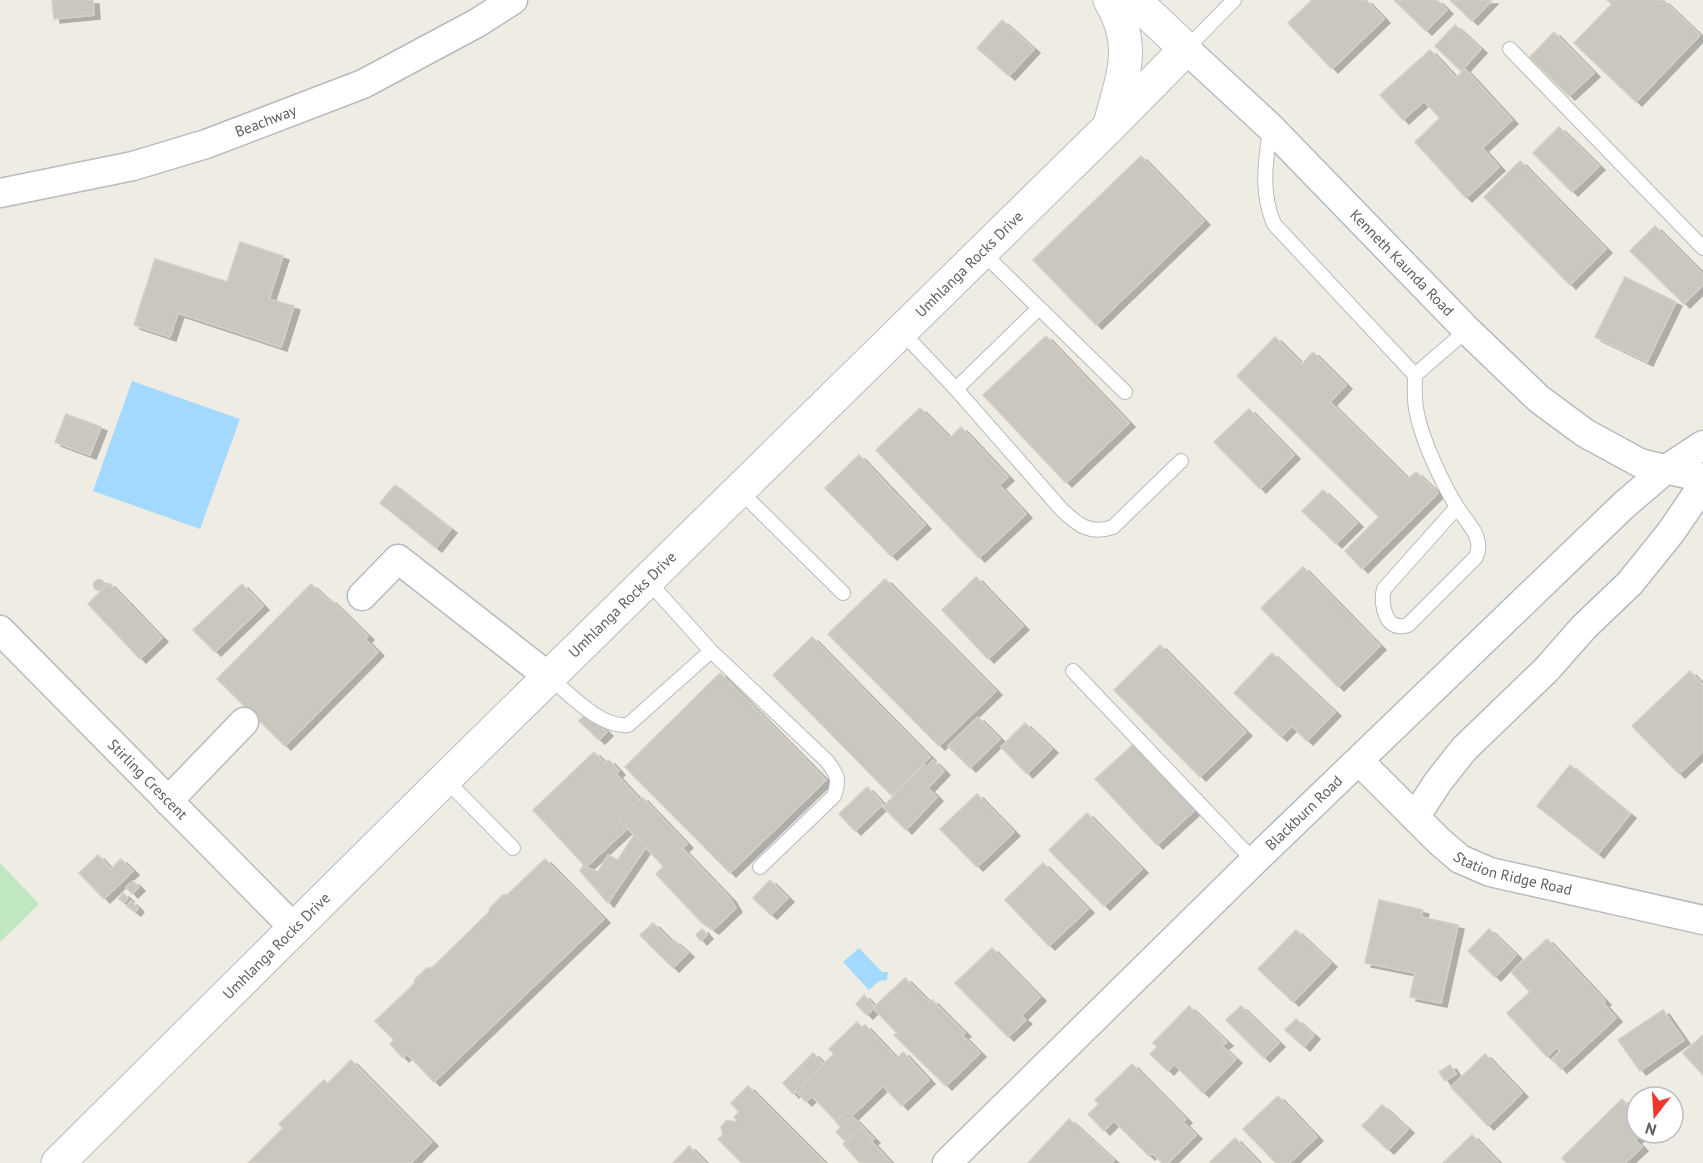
<svg xmlns="http://www.w3.org/2000/svg" width="1703" height="1163" font-family="'PT Sans',sans-serif">
	<defs>
		<filter id="shadow"><feDropShadow dx="6" dy="4" stdDeviation="0" flood-color="#0004"/></filter>
	</defs>
	<rect width="100%" height="100%" fill="#efece4"/>
	<path fill="#c1e7c0" d="M 0,863 L 39,904 L 0,942 Z"/>
	<path fill="#a4d9ff" d="M 132,381 L 240,419 L 200,529 L 93,491 Z
		M 859,948 L 882,972 L 888,972 L 887,980 L 879,981 L 869,990 L 843,962 Z"/>
	<path fill="#cac7c1" stroke="#d4cec2" stroke-width="1.5" filter="url(#shadow)" d="M 52,0 L 93,0 L 94,15 L 54,19 Z
		M 1312,0 L 1366,0 L 1384,19 L 1332,69 L 1288,23 Z
		M 1394,0 L 1437,0 L 1447,10 L 1426,31 Z
		M 1450,0 L 1492,0 L 1472,21 Z
		M 1607,0 L 1663,0 L 1700,35 L 1636,102 L 1574,43 L 1612,4 Z
		M 1002,20 L 1034,49 L 1009,76 L 977,48 Z
		M 1455,25 L 1481,49 L 1461,71 L 1435,46 Z
		M 1554,32 L 1594,73 L 1569,96 L 1530,57 Z
		M 1430,50 L 1456,78 L 1465,69 L 1512,120 L 1482,148 L 1499,167 L 1466,198 L 1415,142 L 1440,118 L 1424,101 L 1403,120 L 1380,95 Z
		M 1559,127 L 1599,166 L 1572,192 L 1533,153 Z
		M 1141,156 L 1204,221 L 1096,325 L 1033,260 Z
		M 1520,161 L 1606,249 L 1570,285 L 1484,197 Z
		M 1655,226 L 1703,274 L 1703,285 L 1684,304 L 1630,251 Z
		M 240,242 L 283,256 L 269,299 L 294,306 L 281,347 L 178,313 L 170,337 L 134,325 L 155,259 L 227,282 Z
		M 1625,277 L 1676,302 L 1647,362 L 1595,337 Z
		M 1046,336 L 1129,423 L 1066,483 L 983,395 Z
		M 1275,337 L 1302,364 L 1313,352 L 1346,385 L 1330,402 L 1408,479 L 1416,472 L 1438,493 L 1362,569 L 1345,551 L 1379,517 L 1237,376 Z
		M 920,408 L 950,438 L 961,427 L 1008,477 L 999,485 L 1026,514 L 979,558 L 876,450 Z
		M 1249,409 L 1294,455 L 1260,489 L 1214,442 Z
		M 66,414 L 101,427 L 90,455 L 55,442 Z
		M 859,455 L 925,525 L 891,556 L 825,488 Z
		M 395,485 L 451,529 L 436,548 L 380,503 Z
		M 1323,490 L 1357,523 L 1336,544 L 1302,511 Z
		M 1303,567 L 1380,646 L 1338,687 L 1261,608 Z
		M 976,577 L 1023,626 L 988,659 L 942,610 Z
		M 885,579 L 996,691 L 939,746 L 828,634 Z
		M93.5 585a5.5 5.5 0 1 1 11 0a5.5 5.5 0 1 1-11 0Z
		M 109,583 L 162,638 L 140,659 L 88,604 Z
		M 242,584 L 263,606 L 215,652 L 193,630 Z
		M 311,584 L 329,601 L 330,599 L 368,636 L 365,639 L 378,652 L 285,746 L 217,679 Z
		M 812,637 L 930,757 L 891,795 L 773,675 Z
		M 1160,645 L 1246,732 L 1200,777 L 1114,690 Z
		M 1272,653 L 1335,712 L 1307,741 L 1292,726 L 1281,737 L 1234,693 Z
		M 1690,671 L 1703,685 L 1703,751 L 1679,774 L 1632,726 Z
		M 720,673 L 826,780 L 730,873 L 625,767 Z
		M 587,713 L 607,732 L 599,740 L 579,721 Z
		M 978,717 L 1000,739 L 970,768 L 948,746 Z
		M 1025,723 L 1052,749 L 1027,774 L 1001,747 Z
		M 1136,742 L 1197,808 L 1157,845 L 1095,779 Z
		M 594,752 L 605,763 L 609,760 L 619,771 L 616,774 L 639,799 L 619,819 L 628,828 L 586,867 L 533,810 Z
		M 933,760 L 944,771 L 928,788 L 937,797 L 906,830 L 883,807 L 924,764 L 927,767 Z
		M 1570,765 L 1630,814 L 1598,854 L 1537,806 Z
		M 867,787 L 883,804 L 855,831 L 839,814 Z
		M 977,794 L 1014,832 L 977,867 L 940,829 Z
		M 642,797 L 687,844 L 663,866 L 619,819 Z
		M 1087,813 L 1142,869 L 1104,906 L 1049,850 Z
		M 634,835 L 646,847 L 608,903 L 580,871 L 583,866 L 598,872 L 608,855 L 618,860 Z
		M 682,848 L 730,898 L 736,908 L 713,930 L 702,923 L 656,874 Z
		M 98,855 L 111,869 L 121,859 L 133,871 L 104,899 L 79,873 Z
		M 545,859 L 604,919 L 434,1082 L 407,1054 L 403,1058 L 390,1044 L 394,1040 L 375,1021 L 414,984 L 415,979 L 427,968 L 432,968 L 489,912 L 490,908 L 503,895 L 507,895 Z
		M 1043,863 L 1088,909 L 1049,946 L 1005,900 Z
		M 770,880 L 788,898 L 771,915 L 753,898 Z
		M 133,881 L 139,887 L 132,894 L 126,887 Z
		M 123,893 L 128,898 L 124,903 L 119,899 Z
		M 1379,900 L 1423,910 L 1421,917 L 1458,925 L 1441,1003 L 1410,997 L 1415,973 L 1365,963 Z
		M 131,901 L 138,908 L 135,912 L 127,906 Z
		M 653,923 L 672,942 L 674,940 L 688,953 L 673,968 L 640,935 Z
		M 702,929 L 707,935 L 701,941 L 696,935 Z
		M 1489,929 L 1516,955 L 1495,977 L 1468,951 Z
		M 1296,930 L 1331,963 L 1293,1002 L 1258,969 Z
		M 1547,939 L 1605,1001 L 1603,1003 L 1616,1018 L 1561,1069 L 1552,1059 L 1560,1051 L 1557,1047 L 1547,1057 L 1507,1013 L 1530,992 L 1511,972 Z
		M 992,948 L 1040,997 L 1021,1016 L 1026,1020 L 1008,1037 L 955,983 Z
		M 905,978 L 929,1002 L 932,1000 L 965,1033 L 962,1035 L 980,1053 L 946,1086 L 894,1035 L 897,1033 L 873,1008 Z
		M 864,995 L 875,1007 L 867,1015 L 856,1004 Z
		M 1189,1006 L 1227,1042 L 1222,1046 L 1236,1059 L 1203,1093 L 1174,1064 L 1168,1071 L 1150,1054 L 1157,1047 L 1153,1043 Z
		M 1241,1006 L 1279,1043 L 1264,1058 L 1226,1020 Z
		M 1663,1010 L 1684,1040 L 1640,1071 L 1618,1040 Z
		M 1296,1019 L 1314,1035 L 1304,1047 L 1285,1030 Z
		M 857,1022 L 862,1028 L 865,1025 L 897,1059 L 903,1052 L 929,1080 L 902,1106 L 883,1086 L 852,1116 L 847,1111 L 836,1121 L 801,1085 L 834,1054 L 829,1049 Z
		M 1703,1035 L 1703,1075 L 1683,1053 Z
		M 813,1053 L 824,1064 L 801,1085 L 812,1096 L 806,1102 L 795,1091 L 793,1094 L 783,1083 Z
		M 1485,1054 L 1522,1093 L 1488,1126 L 1451,1087 Z
		M 351,1060 L 432,1142 L 411,1163 L 248,1163 L 283,1128 L 279,1124 L 324,1080 L 327,1084 Z
		M 1132,1064 L 1186,1119 L 1183,1122 L 1196,1135 L 1168,1163 L 1162,1163 L 1152,1153 L 1149,1156 L 1114,1121 L 1104,1131 L 1088,1114 L 1099,1104 L 1095,1100 Z
		M 1450,1065 L 1456,1074 L 1445,1081 L 1439,1072 Z
		M 748,1086 L 825,1163 L 742,1163 L 718,1139 L 723,1135 L 721,1127 L 727,1120 L 735,1122 L 737,1120 L 734,1117 L 739,1112 L 731,1103 Z
		M 1278,1096 L 1317,1137 L 1289,1163 L 1276,1163 L 1243,1129 Z
		M 1622,1099 L 1637,1114 L 1637,1133 L 1643,1133 L 1635,1140 L 1642,1147 L 1625,1163 L 1567,1163 L 1562,1158 Z
		M 1382,1105 L 1408,1129 L 1388,1150 L 1362,1126 Z
		M 847,1111 L 874,1139 L 871,1141 L 860,1129 L 846,1142 L 836,1132 L 841,1127 L 836,1122 Z
		M 1069,1119 L 1114,1160 L 1112,1163 L 1028,1163 Z
		M 860,1129 L 871,1141 L 891,1163 L 860,1163 L 843,1144 Z
		M 1472,1135 L 1499,1163 L 1443,1163 Z
		M 1235,1138 L 1259,1163 L 1211,1163 L 1210,1162 Z
		M 689,1146 L 706,1163 L 673,1163 Z"/>
	<g fill="none" stroke-linecap="round" stroke-linejoin="round">
		<g stroke="#b7babe" stroke-width="16">
			<path id="lane" d="M 1186,49 L 1234,0
				M 1510,49 L 1703,248
				M 1270,128 C 1266,162 1260,191 1274,224 L 1415,375 L 1467,330
				M 982,252 L 1125,392
				M 901,331 L 956,389 L 1062,510 C 1078,525 1090,535 1113,527 L 1181,461
				M 1415,375 C 1415,385 1414,397 1416,408 C 1420,436 1442,483 1457,507 C 1466,522 1485,537 1476,557 L 1408,625 C 1386,633 1380,605 1384,589 L 1457,507
				M 956,389 L 1039,308
				M 739,490 L 843,593
				M 711,651 L 827,761 C 837,775 840,778 834,796 L 760,867
				M 1073,671 L 1254,861
				M 549,677 C 570,694 600,728 628,725 L 711,651 L 647,580
				M 445,779 L 513,848"/>
		</g>
		<g stroke="#b7babe" stroke-width="31">
			<g id="street">
				<path id="s1" d="M 1186,49 L 1270,127 L 1467,330 L 1539,399 L 1585,433 L 1640,463 L 1703,478"/>
				<path id="s2" d="M 0,193 L 133,166 L 206,144 L 363,84 L 477,23 L 513,0"/>
				<path d="M 362,596 L 398,559 L 549,677"/>
				<path id="s3" d="M 0,630 L 294,928"/>
				<path id="s4" d="M 1359,761 L 1439,841 L 1460,859 L 1490,872 L 1703,920"/>
				<path d="M 168,801 L 244,722"/>
				<path d="M 1415,817 L 1438,782 L 1464,749 L 1547,669 L 1584,627 L 1630,583 L 1671,532 L 1703,485"/>
				<path id="s5" d="M 947,1163 L 1254,861 L 1624,505 L 1665,470 L 1703,445"/>
			</g>
		</g>
		<g stroke="#b8bbc1" stroke-width="35">
			<g id="secondary">
				<path d="M 1110,0 C 1138,46 1122,77 1110,125"/>
				<path id="s6" d="M 58,1163 L 445,779 L 1109,127 L 1186,49 L 1134,0"/>
			</g>
		</g>
		<use href="#lane" stroke="#fff" stroke-width="14"/>
		<use href="#street" stroke="#fff" stroke-width="28"/>
		<use href="#secondary" stroke="#fff" stroke-width="33"/>
	</g>
	<g text-anchor="middle" stroke-width="5" stroke-linejoin="round" paint-order="stroke">
		<g font-size="15" fill="#5c6065" stroke="#fff">
			<text dy="5" stroke="none"><textPath href="#s2" startOffset="276">Beachway</textPath></text>
			<text dy="5" stroke="none"><textPath href="#s1" startOffset="304">Kenneth Kaunda Road</textPath></text>
			<text dy="5" stroke="none"><textPath href="#s6" startOffset="1280">Umhlanga Rocks Drive</textPath></text>
			<text dy="5" stroke="none"><textPath href="#s6" startOffset="794">Umhlanga Rocks Drive</textPath></text>
			<text dy="5" stroke="none"><textPath href="#s3" startOffset="210">Stirling Crescent</textPath></text>
			<text dy="5" stroke="none"><textPath href="#s5" startOffset="500">Blackburn Road</textPath></text>
			<text dy="5" stroke="none"><textPath href="#s4" startOffset="196">Station Ridge Road</textPath></text>
			<text dy="5" stroke="none"><textPath href="#s6" startOffset="308">Umhlanga Rocks Drive</textPath></text>
		</g>
	</g>
	<g transform="translate(1655 1115) rotate(197)"><circle r="28" fill="#ffffff" stroke="#bebfc1" stroke-width="1.5"/>
	<path d="M0-4.5L10 22L0 15L-10 22Z" fill="#ec382d"/>
	<text y="-9" font-size="16" font-weight="bold" text-anchor="middle" fill="#5c6065">N</text>
	</g>
</svg>
